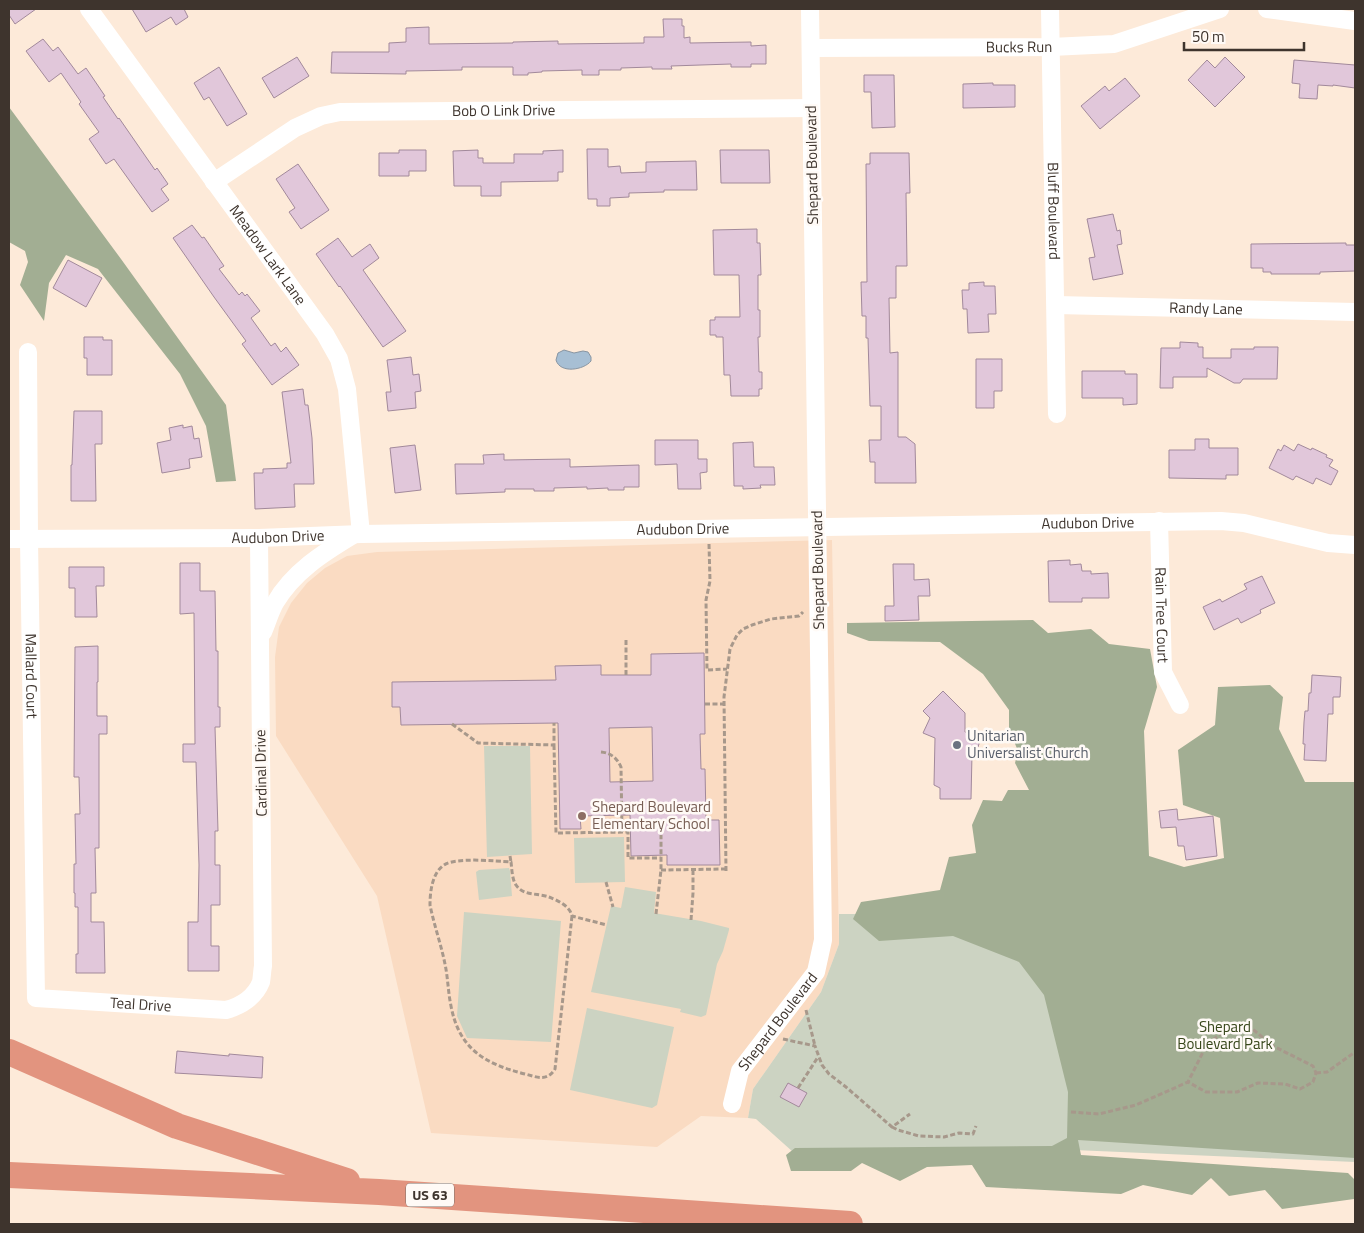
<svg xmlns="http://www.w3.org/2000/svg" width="1364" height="1233" font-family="'Titillium Web',sans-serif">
	<rect width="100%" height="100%" fill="#fdead9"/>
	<path fill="#fadbc2" d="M 832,540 L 839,944 L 821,992 L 753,1089 L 748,1118 L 701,1116 L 657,1147 L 431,1133 L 377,896 L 276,736 L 275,657 L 279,627 L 291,603 L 307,583 L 325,568 L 347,556 L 377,552 Z"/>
	<path fill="#ccd3c2" d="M 484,746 L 530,746 L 532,854 L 487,857 Z
		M 624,837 L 625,882 L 575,883 L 574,838 Z
		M 509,868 L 510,871 L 512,896 L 479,900 L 476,872 L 479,870 Z
		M 625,887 L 656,892 L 654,913 L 701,921 L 729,928 L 729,930 L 723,951 L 717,964 L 706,1015 L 701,1017 L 680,1012 L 681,1009 L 591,992 L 611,906 L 621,908 Z
		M 464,912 L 561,921 L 551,1042 L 467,1038 L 457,1016 Z
		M 839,914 L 1355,915 L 1355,1162 L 1074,1150 L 793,1152 L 756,1119 L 748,1118 L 753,1089 L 821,992 L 839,944 Z
		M 587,1008 L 674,1027 L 657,1105 L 652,1108 L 570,1090 Z"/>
	<path fill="#a2ae93" d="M 9,107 L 121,259 L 226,405 L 236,481 L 216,482 L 206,426 L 180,374 L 98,269 L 66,255 L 49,283 L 44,321 L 20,285 L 28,262 L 25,251 L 9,242 Z
		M 1033,620 L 1048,633 L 1091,629 L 1109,644 L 1150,649 L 1157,687 L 1144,731 L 1149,856 L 1184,867 L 1224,858 L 1220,818 L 1183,805 L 1178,750 L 1215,725 L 1218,687 L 1270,685 L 1283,697 L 1279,729 L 1305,782 L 1355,782 L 1355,1158 L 1078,1140 L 1081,1155 L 1348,1173 L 1355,1180 L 1354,1199 L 1282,1209 L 1265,1190 L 1229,1196 L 1211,1178 L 1192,1195 L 1143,1185 L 1121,1194 L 986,1187 L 972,1165 L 927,1167 L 900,1181 L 862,1163 L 851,1171 L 791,1171 L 786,1155 L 795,1148 L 1052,1146 L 1067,1138 L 1068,1092 L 1044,995 L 1019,962 L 953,936 L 879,941 L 853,919 L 861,902 L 940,890 L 949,857 L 976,853 L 972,825 L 983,800 L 1002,801 L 1008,790 L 1029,790 L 1015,763 L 1018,751 L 1009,729 L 1009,710 L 983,674 L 940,642 L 869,641 L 847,633 L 847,623 Z"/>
	<path fill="#a7bfd4" stroke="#8895a2" d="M 564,350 L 574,353 L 583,351 L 588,352 L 591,357 L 591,361 C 584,370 560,374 556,360 L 558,353 Z"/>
	<path fill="#e1c7da" stroke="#a2899b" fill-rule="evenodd" d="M 9,9 L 36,9 L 15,24 L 9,15 Z
		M 132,9 L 184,9 L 188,17 L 176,25 L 171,17 L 146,32 Z
		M 663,19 L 682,19 L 682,26 L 684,26 L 684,38 L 690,37 L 690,43 L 751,42 L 751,46 L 766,45 L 766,64 L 751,64 L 751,67 L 731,67 L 731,64 L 671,66 L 672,69 L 652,69 L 652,67 L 621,68 L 621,70 L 599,70 L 599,75 L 582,75 L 582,70 L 542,71 L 542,72 L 528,73 L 528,75 L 513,75 L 513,67 L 462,67 L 462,70 L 406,71 L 406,74 L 331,73 L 332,52 L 389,52 L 389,43 L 406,42 L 406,28 L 429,27 L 429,44 L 513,43 L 513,42 L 558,41 L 558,44 L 644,43 L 644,37 L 664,37 Z
		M 43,39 L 53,51 L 58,47 L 78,74 L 86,68 L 105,96 L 103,97 L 118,119 L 119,118 L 155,170 L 157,168 L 168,184 L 161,189 L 169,200 L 152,212 L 114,159 L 106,164 L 89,139 L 99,132 L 79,104 L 81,102 L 61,73 L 49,82 L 26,51 Z
		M 297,57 L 309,76 L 274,98 L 262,78 Z
		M 1225,57 L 1245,77 L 1215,107 L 1188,80 L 1207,60 L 1215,68 Z
		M 1294,60 L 1355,65 L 1355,88 L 1333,85 L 1333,86 L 1318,85 L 1317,99 L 1299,98 L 1300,84 L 1292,83 Z
		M 219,67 L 247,114 L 227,126 L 209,97 L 204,100 L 194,83 Z
		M 864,75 L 894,75 L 895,127 L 872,128 L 871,92 L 864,92 Z
		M 1125,78 L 1140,96 L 1100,129 L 1081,106 L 1105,86 L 1109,91 Z
		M 993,83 L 993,85 L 1015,85 L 1015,107 L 963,108 L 963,84 Z
		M 587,149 L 608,149 L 608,167 L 620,166 L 621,173 L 646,172 L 646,162 L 696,161 L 697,190 L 664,190 L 664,192 L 629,193 L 629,197 L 610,198 L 610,206 L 597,206 L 597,199 L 588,199 Z
		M 399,150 L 426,150 L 426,171 L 409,171 L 409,176 L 379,176 L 379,153 L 399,153 Z
		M 478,150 L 478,158 L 483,158 L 483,163 L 514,163 L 514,154 L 543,154 L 543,151 L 563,150 L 563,172 L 558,172 L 558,181 L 501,182 L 501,196 L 481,196 L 481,186 L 454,186 L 453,151 Z
		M 720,150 L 769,150 L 770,183 L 721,183 Z
		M 870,153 L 909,153 L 910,193 L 906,193 L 907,266 L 896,266 L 896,298 L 889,298 L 890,353 L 898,352 L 898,437 L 906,437 L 915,444 L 916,483 L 875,483 L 875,462 L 870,462 L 869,440 L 881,440 L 881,406 L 870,406 L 868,338 L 866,338 L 866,316 L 862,316 L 861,282 L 867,282 L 866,164 L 870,164 Z
		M 298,164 L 329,210 L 301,229 L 289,212 L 295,208 L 276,179 Z
		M 1113,214 L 1117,231 L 1120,230 L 1122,244 L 1117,245 L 1123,274 L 1093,280 L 1089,258 L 1095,257 L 1087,219 Z
		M 192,225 L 202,238 L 204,237 L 224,266 L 219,269 L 239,295 L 242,292 L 245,296 L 247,294 L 260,311 L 251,318 L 271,346 L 275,343 L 281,352 L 286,347 L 299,365 L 272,385 L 242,344 L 246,341 L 214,297 L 173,238 Z
		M 757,229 L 757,243 L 760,243 L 761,275 L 758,275 L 758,310 L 760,310 L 760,337 L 758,337 L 759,372 L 762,372 L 762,389 L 759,389 L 759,396 L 731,396 L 730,375 L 724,375 L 723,337 L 716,337 L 716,335 L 710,335 L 710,320 L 715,320 L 715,317 L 740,317 L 739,275 L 714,275 L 713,230 Z
		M 338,238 L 352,257 L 370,244 L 379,258 L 363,270 L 406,331 L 383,347 L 340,286 L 339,287 L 316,254 Z
		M 1346,243 L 1346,245 L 1355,245 L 1355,271 L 1320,272 L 1320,274 L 1271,274 L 1271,272 L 1263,272 L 1263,268 L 1251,268 L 1251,244 Z
		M 68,260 L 102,278 L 86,307 L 53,288 Z
		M 984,282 L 984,286 L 995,286 L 996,314 L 988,314 L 989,332 L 968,333 L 967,309 L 963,309 L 962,290 L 969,290 L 969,283 Z
		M 84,337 L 103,337 L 103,340 L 112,340 L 112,375 L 87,375 L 87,358 L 84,358 Z
		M 1180,342 L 1198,343 L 1198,347 L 1203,347 L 1203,358 L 1231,358 L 1231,349 L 1254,349 L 1254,347 L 1278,347 L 1277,379 L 1243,379 L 1240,383 L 1234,383 L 1207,368 L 1207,377 L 1173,377 L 1173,388 L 1160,388 L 1161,348 L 1180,348 Z
		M 411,357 L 413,375 L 419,374 L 421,391 L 415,392 L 416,408 L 388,411 L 386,392 L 391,392 L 387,360 Z
		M 976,359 L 1002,359 L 1002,391 L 994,391 L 994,408 L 976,408 Z
		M 1082,371 L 1125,371 L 1125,374 L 1137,374 L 1137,404 L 1123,405 L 1123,398 L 1082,398 Z
		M 303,389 L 305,405 L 308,405 L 312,438 L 314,484 L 294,484 L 295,507 L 255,509 L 254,473 L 263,473 L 263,469 L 287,468 L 287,463 L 291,463 L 282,392 Z
		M 74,411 L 102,411 L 102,444 L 95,444 L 96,501 L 71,501 L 71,465 L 72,465 Z
		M 183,425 L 183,428 L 192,426 L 194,439 L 199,438 L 202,457 L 189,459 L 190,468 L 162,473 L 157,443 L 171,440 L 169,428 Z
		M 1195,439 L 1209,439 L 1209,448 L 1238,448 L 1238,475 L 1226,475 L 1226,479 L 1169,478 L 1169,450 L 1195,450 Z
		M 655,440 L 698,440 L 698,459 L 707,459 L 707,472 L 700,473 L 701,489 L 678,489 L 677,464 L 655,465 Z
		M 753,442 L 754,467 L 774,467 L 775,485 L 760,485 L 761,488 L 743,489 L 743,486 L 734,486 L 733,443 Z
		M 1298,444 L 1311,450 L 1312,448 L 1327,455 L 1326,457 L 1333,460 L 1329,466 L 1338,471 L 1331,485 L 1316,478 L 1313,484 L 1296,476 L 1293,480 L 1269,468 L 1278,449 L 1281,451 L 1284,445 L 1294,451 Z
		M 415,445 L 421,490 L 395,493 L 390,448 Z
		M 504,454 L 504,460 L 570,459 L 570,467 L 639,465 L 639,487 L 624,487 L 624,490 L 608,490 L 608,488 L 587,489 L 587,487 L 554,488 L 554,491 L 534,491 L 534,489 L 505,489 L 505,492 L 456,494 L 455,464 L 484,464 L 483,455 Z
		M 1070,560 L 1070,565 L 1081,564 L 1082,571 L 1091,571 L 1091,574 L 1108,573 L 1109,598 L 1082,598 L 1082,602 L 1049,602 L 1048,561 Z
		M 180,563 L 200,563 L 200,591 L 215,591 L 216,651 L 218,651 L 218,707 L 220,707 L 220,727 L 215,727 L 218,831 L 215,831 L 215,865 L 220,865 L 220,905 L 211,905 L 211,946 L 219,946 L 219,971 L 188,971 L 188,922 L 198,922 L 199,865 L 196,762 L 183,762 L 183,744 L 195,744 L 194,613 L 180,614 Z
		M 893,564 L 914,564 L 914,580 L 929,579 L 930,596 L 918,596 L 919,620 L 885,621 L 885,606 L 894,606 Z
		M 69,567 L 104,567 L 104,586 L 96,586 L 97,617 L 75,617 L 75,588 L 69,588 Z
		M 1262,576 L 1275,603 L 1260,610 L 1261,613 L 1241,623 L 1238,618 L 1214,630 L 1203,607 L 1220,599 L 1222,602 L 1247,589 L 1244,584 Z
		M 98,646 L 98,682 L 97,682 L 97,716 L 107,716 L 107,734 L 99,734 L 99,848 L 95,848 L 96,893 L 91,893 L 91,922 L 104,922 L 105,973 L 76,973 L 76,954 L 78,954 L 78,907 L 75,907 L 75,893 L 74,893 L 74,864 L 76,864 L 75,814 L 80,814 L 79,777 L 74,777 L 75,647 Z
		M 704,653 L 705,734 L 700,734 L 701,769 L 705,769 L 706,820 L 719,820 L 720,865 L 667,865 L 667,855 L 631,856 L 630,815 L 580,816 L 581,829 L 560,829 L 558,723 L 401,725 L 400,707 L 392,707 L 392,682 L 556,680 L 555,666 L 601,665 L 601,675 L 651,675 L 651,654 ZM 652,727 L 653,781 L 610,782 L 609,728 Z
		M 1312,675 L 1341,677 L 1340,697 L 1333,697 L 1333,714 L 1328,714 L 1326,761 L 1304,760 L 1305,744 L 1303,744 L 1304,722 L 1305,711 L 1308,711 L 1309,693 L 1311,693 Z
		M 943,691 L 965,713 L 965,732 L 976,736 L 978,739 L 979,744 L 978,747 L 972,754 L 971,799 L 940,799 L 940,788 L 934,785 L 935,738 L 923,733 L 930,718 L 923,711 Z
		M 1177,809 L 1178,820 L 1213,816 L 1217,856 L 1186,860 L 1184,846 L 1178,846 L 1176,827 L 1161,828 L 1159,811 Z
		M 177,1051 L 229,1056 L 229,1054 L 263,1057 L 262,1078 L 175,1073 Z
		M 788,1083 L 807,1093 L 799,1107 L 780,1097 Z"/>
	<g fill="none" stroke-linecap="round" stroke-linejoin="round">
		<path stroke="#a7988b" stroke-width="3" stroke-dasharray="5 2.5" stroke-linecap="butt" d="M 709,544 L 710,581 L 706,600 L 707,670 L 727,669
			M 626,640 L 626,675
			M 705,704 L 724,704
			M 452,724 L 478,743 L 554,745 L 554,723
			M 554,745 L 556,833 L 628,832 L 628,858 L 661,858
			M 601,752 C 611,753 617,758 621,767 L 622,832
			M 510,856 L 511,862
			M 661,870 L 726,869
			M 726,871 L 724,697 L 730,649 L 737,635 L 743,629 L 752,625 L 771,619 L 799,616 L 803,612
			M 606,882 L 613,907
			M 656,914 L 661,870 L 661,835
			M 572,916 L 555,1069 C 547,1082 537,1077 525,1074 C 485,1064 459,1049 451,1006 C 448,992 448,978 445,964 C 441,944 434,925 430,905 C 430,892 432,873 444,865 C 456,857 496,861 511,862 C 512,870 512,879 516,885 C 523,896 538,893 549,897 C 557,900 570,906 572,916 L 607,925
			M 691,920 L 693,893 L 693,870
			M 806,1010 L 815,1046
			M 783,1039 L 815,1046 L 822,1065 L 829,1074 L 846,1087 L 892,1127 L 910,1114
			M 1316,1073 L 1327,1072 L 1355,1052
			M 798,1088 L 818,1057
			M 1071,1112 L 1099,1114 L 1136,1105 L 1188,1082 L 1206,1092 L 1237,1092 L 1258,1083 L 1285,1084 L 1300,1089 L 1313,1082 L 1316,1073 L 1313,1066 L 1273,1046 L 1249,1026 L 1225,1031 L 1207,1044 L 1188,1082
			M 892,1127 L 898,1130 L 919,1136 L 944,1137 L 959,1133 L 973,1134 L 976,1126"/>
		<g stroke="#fff" stroke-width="18">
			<path id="s1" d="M 89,9 L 325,334 L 339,359 L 347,389 L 361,534"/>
			<path id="s2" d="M 1050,9 L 1057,414"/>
			<path d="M 1267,9 L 1355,21"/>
			<path id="s3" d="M 811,48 L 1051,47 L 1114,44 L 1220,9"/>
			<path id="s4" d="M 214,182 L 295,128 L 321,116 L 340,112 L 811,108"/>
			<path id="s5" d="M 1056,305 L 1355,312"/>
			<path id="s6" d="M 28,352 L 29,539 L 36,998 L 226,1010 C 241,1006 255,997 261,982 C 262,977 262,971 263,966 L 259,538"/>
			<path id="s7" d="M 1159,521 L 1163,672 L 1180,705"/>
			<path id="s8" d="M 9,539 L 259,538 L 361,534 L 1221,521 L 1244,523 L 1328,543 L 1355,545"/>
			<path d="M 263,632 C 267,623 270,612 275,603 C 293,572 323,553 353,535"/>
			<path id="s9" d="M 732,1104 L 740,1071 L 816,972 L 823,940 L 810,9"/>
		</g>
		<path stroke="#e2947f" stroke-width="26" d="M 9,1052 L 177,1126 L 347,1181
			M 9,1175 L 379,1192 L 850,1224"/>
	</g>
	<circle fill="#6b7280" stroke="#fffaf6" stroke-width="2" cx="957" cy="745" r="5"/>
	<circle fill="#8d6e63" stroke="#fffaf6" stroke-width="2" cx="582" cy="816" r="5"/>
	<g text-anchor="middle" stroke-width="5" stroke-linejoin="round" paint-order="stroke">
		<rect fill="#fffaf6" stroke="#786f69" stroke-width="1" x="406" y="1183.5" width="48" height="23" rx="4"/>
		<g font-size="14" font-weight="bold" fill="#3e342d">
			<text x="430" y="1200">US 63</text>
		</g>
		<g font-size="15" fill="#3e342d" stroke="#fffaf6">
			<text dy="5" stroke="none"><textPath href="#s3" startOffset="208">Bucks Run</textPath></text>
			<text dy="5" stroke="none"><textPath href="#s4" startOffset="309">Bob O Link Drive</textPath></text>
			<text transform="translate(812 165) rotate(-91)" y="5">Shepard Boulevard</text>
			<text dy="5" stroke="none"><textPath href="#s2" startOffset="202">Bluff Boulevard</textPath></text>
			<text dy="5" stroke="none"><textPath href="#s1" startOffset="304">Meadow Lark Lane</textPath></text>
			<text dy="5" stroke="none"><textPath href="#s5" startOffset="150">Randy Lane</textPath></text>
			<text dy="5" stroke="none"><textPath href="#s8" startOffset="1079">Audubon Drive</textPath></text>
			<text dy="5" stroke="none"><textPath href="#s8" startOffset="674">Audubon Drive</textPath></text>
			<text dy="5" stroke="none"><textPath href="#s8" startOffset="269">Audubon Drive</textPath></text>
			<text transform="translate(818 570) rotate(-91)" y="5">Shepard Boulevard</text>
			<text dy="5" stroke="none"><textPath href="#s7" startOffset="94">Rain Tree Court</textPath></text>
			<text dy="5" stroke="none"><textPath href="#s6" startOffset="324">Mallard Court</textPath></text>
			<text transform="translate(261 773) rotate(-91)" y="5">Cardinal Drive</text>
			<text dy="5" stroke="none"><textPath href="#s6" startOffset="751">Teal Drive</textPath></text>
			<text dy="5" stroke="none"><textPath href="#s9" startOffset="96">Shepard Boulevard</textPath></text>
		</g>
		<g font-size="15" fill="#5b616d" stroke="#fffaf6" text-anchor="start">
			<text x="967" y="741">Unitarian<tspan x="967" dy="17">Universalist Church</tspan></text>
		</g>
		<g font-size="15" fill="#785e54" stroke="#fffaf6" text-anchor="start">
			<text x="592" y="812">Shepard Boulevard<tspan x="592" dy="17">Elementary School</tspan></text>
		</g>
		<g font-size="15" fill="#37461a" stroke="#fffaf6">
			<text x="1225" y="1032">Shepard<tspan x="1225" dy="17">Boulevard Park</tspan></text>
		</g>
	</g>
	<rect width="1364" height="1233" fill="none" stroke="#3e342d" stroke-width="20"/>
	<path d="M1184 42v8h120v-8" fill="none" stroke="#3e342d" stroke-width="2.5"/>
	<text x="1192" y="42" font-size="15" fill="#3e342d" stroke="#fffaf6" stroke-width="4" paint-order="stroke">50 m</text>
</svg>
